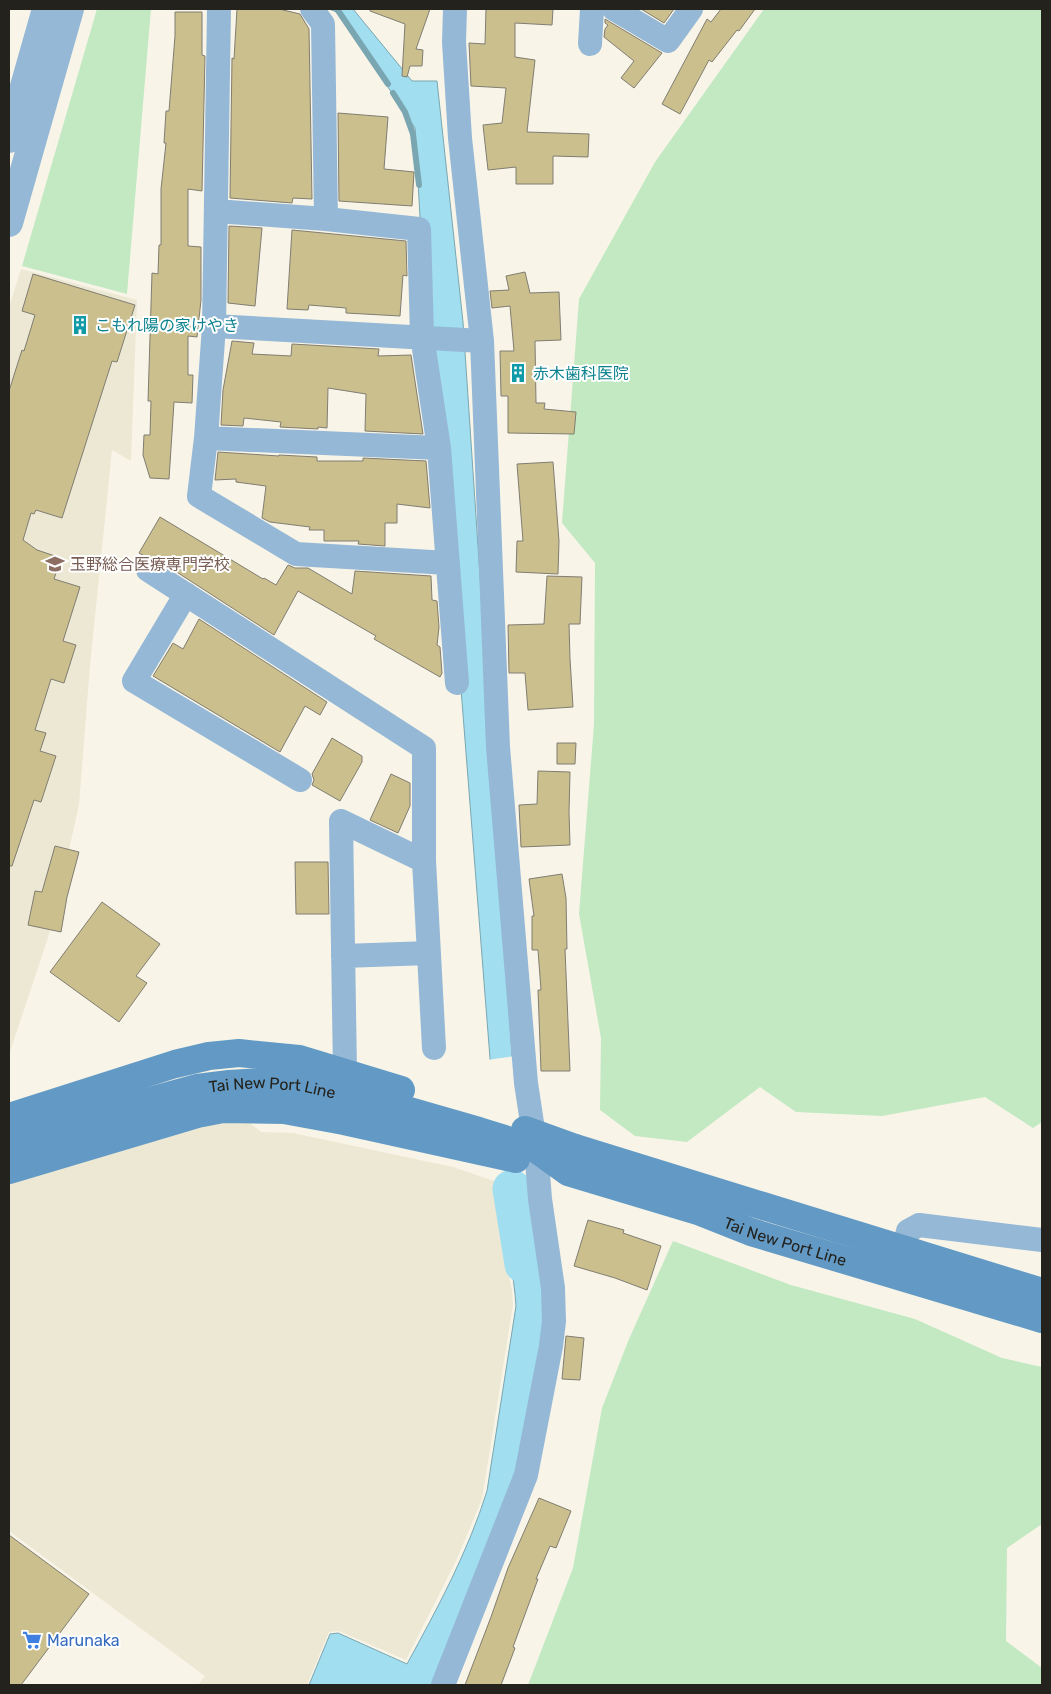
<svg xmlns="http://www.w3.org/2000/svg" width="1051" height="1694" font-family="Rubik,'Noto Sans JP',sans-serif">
	<rect width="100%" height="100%" fill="#f8f5e8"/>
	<path fill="#ece8d4" d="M 21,269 L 137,300 L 131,461 L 112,450 L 90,666 L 79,805 L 65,867 L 70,871 L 9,1055 L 9,307 Z
		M 219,1123 L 250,1123 L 261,1132 L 293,1133 L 453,1167 L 497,1182 L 504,1255 L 512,1290 L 513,1305 L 482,1499 L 456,1561 L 406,1660 L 339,1631 L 329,1632 L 307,1685 L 198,1685 L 205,1676 L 9,1531 L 9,1184 L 164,1135 Z"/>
	<path fill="#c2e9c2" d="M 97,9 L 151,9 L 127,294 L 22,266 Z
		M 764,9 L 1042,9 L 1042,1122 L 1033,1128 L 985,1097 L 882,1116 L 796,1112 L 760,1087 L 687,1142 L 635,1136 L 600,1110 L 601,1038 L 579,914 L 594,724 L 595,563 L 562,523 L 579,299 L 655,162 Z
		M 673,1241 L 791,1285 L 915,1319 L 1002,1358 L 1042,1367 L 1042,1524 L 1007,1548 L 1006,1641 L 1042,1668 L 1042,1685 L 528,1685 L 573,1568 L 602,1408 L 629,1339 Z"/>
	<path fill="#a0def0" stroke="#7aa6b1" d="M 329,9 L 353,9 L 412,81 L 437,81 L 463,322 L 512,1055 L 529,1200 L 506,1201 L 506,1197 L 501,1198 L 457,638 L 426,324 L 415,128 L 339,13 Z
		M 537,1209 L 548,1294 L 523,1474 L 436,1685 L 309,1685 L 330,1634 L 338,1633 L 407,1664 C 437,1609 468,1552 487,1491 L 516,1306 C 514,1275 507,1245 503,1214 Z"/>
	<path fill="#f8f5e8" d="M 515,1056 L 533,1193 L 498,1180 L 487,1060 Z"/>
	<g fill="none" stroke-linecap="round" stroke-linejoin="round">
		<path stroke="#7aa6b1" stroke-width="6" d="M 337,9 L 388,84
			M 393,93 L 405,112 L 413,134 L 419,185"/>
		<path stroke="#a0def0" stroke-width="39" d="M 512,1189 L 524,1264"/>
	</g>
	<path fill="#cbbf8d" stroke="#807d72" d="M 237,9 L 279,9 L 300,14 L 309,29 L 312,199 L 293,198 L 292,203 L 230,198 L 232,58 L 234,59 Z
		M 370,9 L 430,9 L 416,49 L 423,50 L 422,66 L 410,66 L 407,77 L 402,76 L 405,24 L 370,11 Z
		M 486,9 L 553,9 L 552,25 L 515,23 L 515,57 L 535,60 L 527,132 L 589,134 L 588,157 L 553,156 L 553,184 L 516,184 L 516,167 L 488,170 L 483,125 L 502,123 L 506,88 L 471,86 L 469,43 L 485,44 Z
		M 641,9 L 674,9 L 664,23 Z
		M 721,9 L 755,9 L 739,31 L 737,30 L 712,62 L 709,60 L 680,114 L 662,104 L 707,19 L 711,22 Z
		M 175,12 L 202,12 L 202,55 L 205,56 L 202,191 L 188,189 L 188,246 L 201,247 L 201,300 L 197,337 L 188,336 L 188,375 L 193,375 L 192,403 L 174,402 L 169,479 L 150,478 L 143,455 L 144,435 L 150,435 L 151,401 L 148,401 L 152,273 L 158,274 L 159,245 L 161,245 L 161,189 L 166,143 L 164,143 L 166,111 L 169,111 L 175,36 Z
		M 605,19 L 662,53 L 634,88 L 621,78 L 634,61 L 604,37 L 605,29 L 608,25 L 605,23 Z
		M 338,113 L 388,117 L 384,169 L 414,172 L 412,206 L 339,201 Z
		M 229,226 L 262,228 L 255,306 L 228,303 Z
		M 292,230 L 406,241 L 407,276 L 403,275 L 400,316 L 346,313 L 346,308 L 309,305 L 308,310 L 287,309 Z
		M 525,272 L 530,293 L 559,292 L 561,340 L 535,341 L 536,403 L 545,403 L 544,409 L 576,412 L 574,434 L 508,433 L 508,396 L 501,396 L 500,351 L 514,351 L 510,306 L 492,308 L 490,291 L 509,290 L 506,276 Z
		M 33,274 L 135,305 L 117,362 L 112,361 L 62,518 L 36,510 L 34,514 L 31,513 L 23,540 L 37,550 L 61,558 L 54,579 L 80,587 L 63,641 L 76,645 L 64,683 L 51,679 L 35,730 L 46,733 L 40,751 L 56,756 L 41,802 L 34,800 L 12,866 L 9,866 L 9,391 L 22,350 L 24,351 L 35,315 L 22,311 Z
		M 232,341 L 254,343 L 252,354 L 291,356 L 292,344 L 379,349 L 378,356 L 411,355 L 423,434 L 365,431 L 366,394 L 328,388 L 327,428 L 318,427 L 318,429 L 280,427 L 281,422 L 244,418 L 243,426 L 221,425 L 223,390 Z
		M 218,452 L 279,456 L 279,455 L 317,457 L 317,461 L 363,461 L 363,458 L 426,461 L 430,508 L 397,504 L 397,523 L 385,523 L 385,546 L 358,544 L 359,541 L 324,541 L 324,530 L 309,530 L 310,527 L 270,522 L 262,518 L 266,486 L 236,482 L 236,479 L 215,480 Z
		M 553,462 L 559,541 L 558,574 L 516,572 L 517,541 L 523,541 L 517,464 Z
		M 160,517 L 263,579 L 264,578 L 276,585 L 288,565 L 295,568 L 308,568 L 352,594 L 355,571 L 431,576 L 432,600 L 437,601 L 439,627 L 437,645 L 440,647 L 442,673 L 440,677 L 374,639 L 376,636 L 298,591 L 274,635 L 155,558 L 146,557 L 139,553 Z
		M 547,576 L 582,577 L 580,624 L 569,624 L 570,659 L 573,707 L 528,710 L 525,673 L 509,673 L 508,625 L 544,624 Z
		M 199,619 L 327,702 L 320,715 L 305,706 L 280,752 L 153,676 L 173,643 L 183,649 Z
		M 332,738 L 362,756 L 362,762 L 340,801 L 312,785 L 314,780 L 312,774 Z
		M 557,743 L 576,743 L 575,764 L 557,764 Z
		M 538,771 L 570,772 L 569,812 L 570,845 L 521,847 L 519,805 L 537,804 Z
		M 391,774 L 410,783 L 410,806 L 398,833 L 370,820 Z
		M 55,846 L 79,852 L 67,897 L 61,932 L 28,925 L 35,891 L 42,892 Z
		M 295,862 L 328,862 L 329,914 L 296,914 Z
		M 562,874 L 566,898 L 567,949 L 565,949 L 570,1071 L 541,1071 L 538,990 L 541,990 L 538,950 L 532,950 L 532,916 L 534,916 L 529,879 Z
		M 102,902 L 160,944 L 136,976 L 147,983 L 119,1022 L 50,972 Z
		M 588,1220 L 624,1230 L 623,1233 L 661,1246 L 647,1290 L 615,1278 L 574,1266 Z
		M 566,1336 L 584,1338 L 580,1380 L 562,1379 Z
		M 539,1498 L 571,1511 L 556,1548 L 550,1546 L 536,1579 L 538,1579 L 513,1647 L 515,1648 L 501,1685 L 465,1685 L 491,1617 L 508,1568 Z
		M 9,1535 L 89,1594 L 21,1685 L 9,1685 Z"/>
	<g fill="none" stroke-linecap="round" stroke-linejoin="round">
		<path stroke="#95b8d6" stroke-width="24" d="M 219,9 L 214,326 L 206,438 L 199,496 L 296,554 L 448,563
			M 312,9 L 323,24 L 326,219
			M 614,9 L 668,41 L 691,9
			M 590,44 L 592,9
			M 216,211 L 326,219 L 419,229 L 422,336 L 439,448 L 457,683
			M 214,326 L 482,341
			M 206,438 L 439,448
			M 148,570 L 424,748 L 424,861
			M 186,594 L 134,681 L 300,780
			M 343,956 L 429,953
			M 345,1072 L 341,821 L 424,861 L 434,1048
			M 900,1266 L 908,1231 L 919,1225 L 1042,1240
			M 443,1685 L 526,1475 L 551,1346 L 554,1321 L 553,1288 L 540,1199 L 536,1149 L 526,1083 L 498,747 L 482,341 L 460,138 L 454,42 L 455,9"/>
		<path stroke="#95b8d6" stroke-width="28" d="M 9,139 L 46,9
			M 9,223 L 70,9"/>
		<g stroke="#639ac5" stroke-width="28">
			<path d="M 9,1117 L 175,1064 L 209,1056 L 239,1053 L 299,1059 L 401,1090"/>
			<path d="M 525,1130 L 575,1148"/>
			<path id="s1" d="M 9,1144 L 146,1102 L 197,1088 L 229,1084 L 261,1082 L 300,1085 L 378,1102 L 479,1131 L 536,1149 L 568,1172 L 698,1211 L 751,1232 L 1042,1319"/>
			<path d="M 557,1148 L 575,1148 L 1042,1292"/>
			<path d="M 9,1170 L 197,1114 L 223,1109 L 284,1110 L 344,1121 L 516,1159"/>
		</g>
	</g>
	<defs>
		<g id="building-bare" transform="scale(1.5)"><path d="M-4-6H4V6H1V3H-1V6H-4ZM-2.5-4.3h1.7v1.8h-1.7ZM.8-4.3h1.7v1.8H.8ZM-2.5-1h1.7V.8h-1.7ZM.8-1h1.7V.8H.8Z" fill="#0f9aa8" stroke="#fff" stroke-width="2.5" paint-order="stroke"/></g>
		<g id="university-bare" transform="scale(1.5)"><path d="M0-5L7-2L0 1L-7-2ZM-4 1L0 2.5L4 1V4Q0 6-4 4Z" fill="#8d6e63" stroke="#fff" stroke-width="2.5" paint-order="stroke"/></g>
		<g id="supermarket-bare" transform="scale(1.5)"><path d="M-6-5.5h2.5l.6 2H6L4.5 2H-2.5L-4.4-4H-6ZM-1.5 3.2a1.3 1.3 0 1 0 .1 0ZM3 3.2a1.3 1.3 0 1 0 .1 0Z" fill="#3f7fe0" stroke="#fff" stroke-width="2.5" paint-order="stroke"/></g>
	</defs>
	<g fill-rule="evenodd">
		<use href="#building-bare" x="80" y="325"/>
		<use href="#building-bare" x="518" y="373"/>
		<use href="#university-bare" x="55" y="564"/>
		<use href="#supermarket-bare" x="32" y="1640"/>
	</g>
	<g text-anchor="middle" stroke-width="4" stroke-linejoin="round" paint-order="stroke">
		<g font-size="16" fill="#0d838f" stroke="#fff" text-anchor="start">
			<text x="95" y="331">こもれ陽の家けやき</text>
			<text x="533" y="379">赤木歯科医院</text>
		</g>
		<g font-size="16" fill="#785e54" stroke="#fff" text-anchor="start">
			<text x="70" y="570">玉野総合医療専門学校</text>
		</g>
		<g font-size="16" fill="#23221d" stroke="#fff">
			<text dy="6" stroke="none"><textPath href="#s1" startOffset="272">Tai New Port Line</textPath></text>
			<text dy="6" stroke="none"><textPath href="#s1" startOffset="812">Tai New Port Line</textPath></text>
		</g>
		<g font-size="16" fill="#366cbe" stroke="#fff" text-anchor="start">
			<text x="47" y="1646">Marunaka</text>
		</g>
	</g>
	<rect width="1051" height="1694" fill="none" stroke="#23221d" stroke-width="20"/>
</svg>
